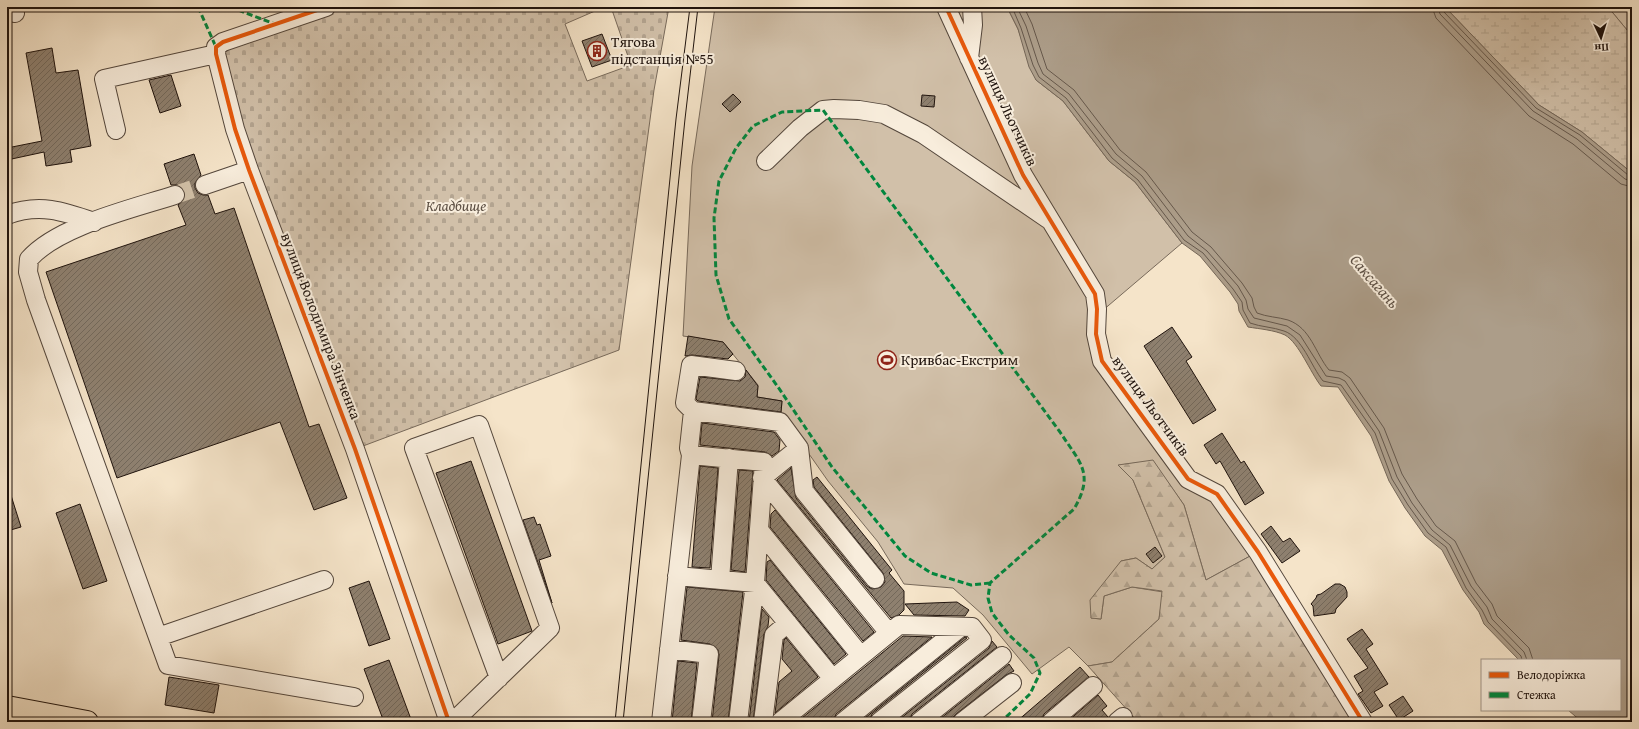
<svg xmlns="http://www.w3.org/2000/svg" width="1639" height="729" font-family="'Gentium Book Plus',serif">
	<defs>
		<pattern id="forest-firs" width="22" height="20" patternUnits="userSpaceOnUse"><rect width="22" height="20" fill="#d1c0a9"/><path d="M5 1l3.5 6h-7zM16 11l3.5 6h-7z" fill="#b3a490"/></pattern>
		<pattern id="wetland-marsh" width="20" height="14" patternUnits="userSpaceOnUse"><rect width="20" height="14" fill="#d1c0a9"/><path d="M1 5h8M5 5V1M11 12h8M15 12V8" fill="none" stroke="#b3a490"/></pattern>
		<pattern id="cemetery-stones" width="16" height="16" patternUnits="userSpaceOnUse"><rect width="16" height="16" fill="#d1c0a9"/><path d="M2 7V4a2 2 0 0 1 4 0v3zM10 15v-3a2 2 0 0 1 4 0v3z" fill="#b3a490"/></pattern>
		<pattern id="building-hatch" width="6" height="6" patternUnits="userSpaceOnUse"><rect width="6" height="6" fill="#8e806f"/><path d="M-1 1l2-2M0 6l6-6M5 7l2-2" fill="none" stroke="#73685a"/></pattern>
	</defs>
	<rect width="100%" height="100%" fill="#f5e4c9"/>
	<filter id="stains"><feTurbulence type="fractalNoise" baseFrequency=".005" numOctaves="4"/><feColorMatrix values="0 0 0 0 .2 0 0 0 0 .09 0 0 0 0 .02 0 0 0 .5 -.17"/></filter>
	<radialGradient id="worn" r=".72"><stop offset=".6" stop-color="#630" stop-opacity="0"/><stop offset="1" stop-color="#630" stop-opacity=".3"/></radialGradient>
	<path fill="#d1c0a9" stroke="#786a5b" d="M 715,7 L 1007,7 L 1018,29 L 1036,80 L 1063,101 L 1109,161 L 1135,182 L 1182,243 L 1102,311 L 1089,337 L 1215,499 L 1252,555 L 1206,580 L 1184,505 L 1153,461 L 1119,465 L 1133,480 L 1165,557 L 1152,569 L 1136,558 L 1121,561 L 1091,618 L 1101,619 L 1104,596 L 1132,587 L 1163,592 L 1159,619 L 1112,662 L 1088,666 L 1069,647 L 1032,674 L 983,615 L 953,588 L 904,584 L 878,542 L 828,481 L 781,414 L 782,401 L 757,397 L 758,385 L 723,342 L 683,336 L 692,166 Z
		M 1608,7 L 1632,7 L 1632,36 Z"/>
	<path fill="url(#forest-firs)" stroke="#786a5b" d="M 1153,460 L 1184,505 L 1206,580 L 1252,555 L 1356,722 L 1138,722 L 1088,666 L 1112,662 L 1159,619 L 1162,591 L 1132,587 L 1104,596 L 1101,619 L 1091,618 L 1090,600 L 1121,561 L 1136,558 L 1152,569 L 1165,557 L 1133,480 L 1118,465 Z"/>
	<path fill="url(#wetland-marsh)" stroke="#786a5b" d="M 1445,7 L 1608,7 L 1632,36 L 1632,173 L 1582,132 L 1539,105 Z"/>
	<path fill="url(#cemetery-stones)" stroke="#786a5b" d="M 326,7 L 594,7 L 595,11 L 565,24 L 587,81 L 631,65 L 611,7 L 669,7 L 654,90 L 619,350 L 355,449 L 249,170 L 217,47 Z"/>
	<path fill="#ac9d89" stroke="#746657" d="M 1007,7 L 1445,7 L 1539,105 L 1582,132 L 1632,173 L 1632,722 L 1582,722 L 1568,710 L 1620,710 L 1620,660 L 1519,660 L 1484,624 L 1479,612 L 1463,590 L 1442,550 L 1425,536 L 1405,508 L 1389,481 L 1371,436 L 1338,387 L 1321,386 C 1310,372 1299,343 1285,335 C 1274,330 1260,329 1248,327 L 1239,311 L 1238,304 L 1230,292 L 1200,256 L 1182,243 L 1135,182 L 1109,161 L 1063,101 L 1036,80 L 1029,67 L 1018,29 Z"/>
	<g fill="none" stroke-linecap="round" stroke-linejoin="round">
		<path stroke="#66584b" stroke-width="1" d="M 1012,7 L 1021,28 L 1033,65 L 1039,77 L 1066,98 L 1112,158 L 1138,180 L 1184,240 L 1203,253 L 1233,289 L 1242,302 L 1243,310 L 1250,323 C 1261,327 1273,327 1284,331 C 1302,337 1311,366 1323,381 L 1341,385 L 1375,433 L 1392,479 L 1408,505 L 1428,533 L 1446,547 L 1466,588 L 1482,610 L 1488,622 L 1521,656 L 1522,660
			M 1017,7 L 1026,26 L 1038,63 L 1043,74 L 1069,94 L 1116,154 L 1142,176 L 1188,236 L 1207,251 L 1238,286 L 1246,300 L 1248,309 L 1254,318 L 1287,326 L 1300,335 L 1326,376 L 1339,378 L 1345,381 L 1379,431 L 1397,477 L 1412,503 L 1432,530 L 1450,545 L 1471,586 L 1487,607 L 1492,619 L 1524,652 L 1527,660
			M 1024,7 L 1032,24 L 1047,69 L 1074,90 L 1120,150 L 1146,172 L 1192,232 L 1211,247 L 1242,283 L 1252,298 L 1254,307 L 1257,313 C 1267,317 1278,317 1288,320 C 1311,328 1315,353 1329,370 L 1342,372 L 1350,378 L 1384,428 L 1402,474 L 1417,499 L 1436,526 L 1455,541 L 1476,583 L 1492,604 L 1497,616 L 1529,648 L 1533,660
			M 1432,7 L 1436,18 L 1529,116 L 1573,144 L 1621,184 L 1632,187
			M 1438,7 L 1440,14 L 1533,111 L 1577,139 L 1625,179 L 1632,181
			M 1443,7 L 1444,12 L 1536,108 L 1580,135 L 1628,175 L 1632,176"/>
	</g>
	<path fill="url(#building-hatch)" stroke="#1f130d" d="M 602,34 L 612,60 L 592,67 L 582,41 Z
		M 52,48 L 56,73 L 78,70 L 91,146 L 70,150 L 72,162 L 46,166 L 44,152 L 7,160 L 7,148 L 42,141 L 26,53 Z
		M 171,75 L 181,106 L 160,113 L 149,80 Z
		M 733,94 L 741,102 L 730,112 L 722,104 Z
		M 922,95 L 935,96 L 934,107 L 921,106 Z
		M 194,154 L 201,175 L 195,183 L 195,188 L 198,193 L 203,195 L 208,195 L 215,214 L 234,208 L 309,427 L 319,424 L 347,498 L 314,510 L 280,422 L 117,478 L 46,272 L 186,225 L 178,205 L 185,198 L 185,192 L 178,185 L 171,185 L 164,164 Z
		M 1172,327 L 1192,357 L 1186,361 L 1216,410 L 1193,424 L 1144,346 Z
		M 688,336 L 723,342 L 733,354 L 728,359 L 692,355 L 685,356 Z
		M 746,370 L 758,386 L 757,397 L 782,401 L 781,412 L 698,401 L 696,399 L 700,377 L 740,381 L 745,377 Z
		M 702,423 L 774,432 L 780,440 L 779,451 L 772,456 L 765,452 L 700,445 Z
		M 1222,433 L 1241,463 L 1244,461 L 1264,493 L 1245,505 L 1220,461 L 1216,464 L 1204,445 Z
		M 471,461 L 532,631 L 498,644 L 436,473 Z
		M 700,466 L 718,468 L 710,568 L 692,567 Z
		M 791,468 L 796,498 L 867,586 L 872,589 L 881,587 L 885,582 L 883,573 L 814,487 L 813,480 L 817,477 L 892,570 L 889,573 L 904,591 L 904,610 L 899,615 L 891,618 L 777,480 Z
		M 739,470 L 753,471 L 745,572 L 731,570 Z
		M 7,489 L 9,489 L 21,527 L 7,531 Z
		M 80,504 L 107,581 L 83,589 L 56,513 Z
		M 775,510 L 874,632 L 863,641 L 770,527 L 771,514 Z
		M 534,517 L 537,525 L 540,524 L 551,556 L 539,560 L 552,603 L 523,520 Z
		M 1271,526 L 1283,542 L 1290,538 L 1300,551 L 1282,563 L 1261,534 Z
		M 1155,547 L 1162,556 L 1153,563 L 1146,554 Z
		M 770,560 L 846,654 L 834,664 L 766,580 L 767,562 Z
		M 369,581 L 390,639 L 369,646 L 349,588 Z
		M 1335,584 L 1340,584 L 1345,587 L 1347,592 L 1347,597 L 1336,609 L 1335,613 L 1314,616 L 1313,606 L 1311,604 L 1316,598 L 1317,595 L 1321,594 Z
		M 687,587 L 743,592 L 728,722 L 712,722 L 719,655 L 718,650 L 710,644 L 681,640 Z
		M 957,602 L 969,610 L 965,616 L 914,615 L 905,604 Z
		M 762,609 L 769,617 L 768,626 L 764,634 L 753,722 L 749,722 Z
		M 1362,629 L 1373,644 L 1366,649 L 1388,684 L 1374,692 L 1383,706 L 1371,713 L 1358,694 L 1363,691 L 1354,676 L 1368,668 L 1347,639 Z
		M 903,636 L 932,637 L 836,714 L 833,722 L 797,722 Z
		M 965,637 L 967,638 L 872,714 L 869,722 L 860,722 Z
		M 786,638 L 818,677 L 775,713 L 779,682 L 792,671 L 782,659 L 784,640 Z
		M 992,641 L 997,647 L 912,714 L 909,722 L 896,722 L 989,648 Z
		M 389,660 L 412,722 L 384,722 L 364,669 Z
		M 678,661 L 697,663 L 691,722 L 672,722 Z
		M 1009,664 L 1014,671 L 1006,675 L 956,714 L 949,722 L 936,722 Z
		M 1080,667 L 1089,677 L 1044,714 L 1041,722 L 1016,722 Z
		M 169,677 L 219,685 L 214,713 L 165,705 Z
		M 1098,695 L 1107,706 L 1102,710 L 1108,717 L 1107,722 L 1067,722 Z
		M 1403,696 L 1413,711 L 1399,720 L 1389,705 Z"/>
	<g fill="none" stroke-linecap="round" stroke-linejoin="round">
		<path stroke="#d5c5ad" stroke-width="18" stroke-dasharray="18 9" stroke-linecap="butt" d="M 175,195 L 205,185"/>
		<g stroke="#54473c" stroke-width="20">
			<path id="minor" d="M 326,7 L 223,42 L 216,47 L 216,54 L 235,129 L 249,170 L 355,449 L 449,722
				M 946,7 L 1023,175 L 1095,294 L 1097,309 L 1096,334 L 1102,361 L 1188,479 L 1217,494 L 1258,552 L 1363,722
				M 7,11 L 15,13
				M 969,58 L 973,25 L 972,7
				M 116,130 L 104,79 L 216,54
				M 766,161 L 800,128 L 823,110 L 834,109 L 859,110 L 884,114 L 923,134 L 1048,219
				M 205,185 L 249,170
				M 175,195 C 132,209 58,226 29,259 L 28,272 L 36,300 L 168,665 L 354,697
				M 7,215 C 39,203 63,211 94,222
				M 693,411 L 780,422 L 799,448 L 762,478 L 889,633
				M 799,448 L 804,491 L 875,579
				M 691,455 L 689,448 L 693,411 L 685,403 L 691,365 L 736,371
				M 759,530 L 861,656
				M 677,576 L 755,583 L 833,679
				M 720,580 L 729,458
				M 158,637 L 324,580
				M 669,649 L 709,654 L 701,722
				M 453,722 L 550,628 L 479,425 L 414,448 L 499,678
				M 661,722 L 691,455 L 764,462 L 755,583 L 738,722
				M 763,722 L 774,635 L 788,623
				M 780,722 L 899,625 L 972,627 L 982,640 L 879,722
				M 843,722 L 961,627
				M 919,722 L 1002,656
				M 962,722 L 1012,683
				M 1051,722 L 1093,686
				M 1117,722 L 1123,717"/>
		</g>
		<g stroke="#1f130d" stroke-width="24">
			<path id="major" d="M 7,707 L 87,722"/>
		</g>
		<use href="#minor" stroke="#f8eddc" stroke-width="18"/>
		<use href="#major" stroke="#f5e4c9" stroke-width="22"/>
		<path stroke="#1f130d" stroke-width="1" d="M 615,722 L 676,119 L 690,7
			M 623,722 L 685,119 L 698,7"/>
		<path stroke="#00873e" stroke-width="3" stroke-dasharray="6 3" stroke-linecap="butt" d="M 198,7 L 216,47
			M 230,7 L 275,24
			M 990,583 L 971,585 L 931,573 L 905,556 L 832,467 L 778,387 L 729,319 L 716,275 L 714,218 L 719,181 L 736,148 L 753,126 L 782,112 L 823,110 L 1060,432 C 1080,463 1095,473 1074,509 L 990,583 L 988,598 L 992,613 L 1009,635 L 1034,658 L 1040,673 L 1030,694 L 1001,722"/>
		<g stroke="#f8eddc" stroke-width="6">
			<path id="cycleway" d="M 326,7 L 223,42 L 216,47 L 216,54 L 235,129 L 249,170 L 355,449 L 449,722
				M 946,7 L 1023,175 L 1095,294 L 1097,309 L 1096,334 L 1102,361 L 1188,479 L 1217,494 L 1258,552 L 1363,722"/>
		</g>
		<use href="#cycleway" stroke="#e8590c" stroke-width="4"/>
	</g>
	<defs>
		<g id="building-ring" transform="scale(1)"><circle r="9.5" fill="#f8eddc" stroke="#8f2418" stroke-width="1.5"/><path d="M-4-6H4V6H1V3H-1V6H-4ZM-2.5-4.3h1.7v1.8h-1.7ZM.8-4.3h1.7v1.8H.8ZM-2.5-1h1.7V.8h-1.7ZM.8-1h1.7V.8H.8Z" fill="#8f2418"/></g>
		<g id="stadium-ring" transform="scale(1)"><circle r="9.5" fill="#f8eddc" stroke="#8f2418" stroke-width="1.5"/><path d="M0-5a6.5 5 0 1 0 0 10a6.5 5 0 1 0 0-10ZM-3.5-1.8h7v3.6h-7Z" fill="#8f2418"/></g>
	</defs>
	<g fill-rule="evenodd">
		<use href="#building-ring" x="597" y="51"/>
		<use href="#stadium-ring" x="887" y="360"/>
	</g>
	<g text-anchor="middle" stroke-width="4" stroke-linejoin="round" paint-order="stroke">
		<g font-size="15" fill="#1f130d" stroke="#f8eddc" text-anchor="start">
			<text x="611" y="47">Тягова<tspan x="611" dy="17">підстанція №55</tspan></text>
			<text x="901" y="365">Кривбас-Екстрим</text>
		</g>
		<g font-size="15" fill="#1f130d" stroke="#f8eddc">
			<text transform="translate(1008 111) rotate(65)" y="5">вулиця Льотчиків</text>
			<text transform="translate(321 326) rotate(69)" y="5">вулиця Володимира Зінченка</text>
			<text transform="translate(1151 406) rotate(54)" y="5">вулиця Льотчиків</text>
		</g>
		<g font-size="15" font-style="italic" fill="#5d5044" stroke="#f8eddc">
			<text x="456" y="211">Кладбище</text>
		</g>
		<g font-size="16" font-style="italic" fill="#5e5145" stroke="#f8eddc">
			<text transform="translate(1375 281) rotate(49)" y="6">Саксагань</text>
		</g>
	</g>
	<rect width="1639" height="729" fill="none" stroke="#f5e4c9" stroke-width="24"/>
	<rect x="8" y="8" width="1623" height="713" fill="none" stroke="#1f130d" stroke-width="2"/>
	<rect x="12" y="12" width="1615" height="705" fill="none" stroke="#1f130d"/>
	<rect x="1481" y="659" width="140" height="52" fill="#f8eddc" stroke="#a19689"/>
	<rect x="1489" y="672" width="20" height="6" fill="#e8590c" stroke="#a19689"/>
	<text x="1517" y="679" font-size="12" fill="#1f130d">Велодоріжка</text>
	<rect x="1489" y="692" width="20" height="6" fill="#00873e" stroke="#a19689"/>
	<text x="1517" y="699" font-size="12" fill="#1f130d">Стежка</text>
	<g transform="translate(1601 38) rotate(176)" stroke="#f8eddc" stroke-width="3" paint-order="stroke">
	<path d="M0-3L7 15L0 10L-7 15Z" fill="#1f130d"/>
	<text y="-6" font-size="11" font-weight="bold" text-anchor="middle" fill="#1f130d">Пн</text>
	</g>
	<rect width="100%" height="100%" filter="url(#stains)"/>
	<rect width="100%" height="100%" fill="url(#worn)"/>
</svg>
